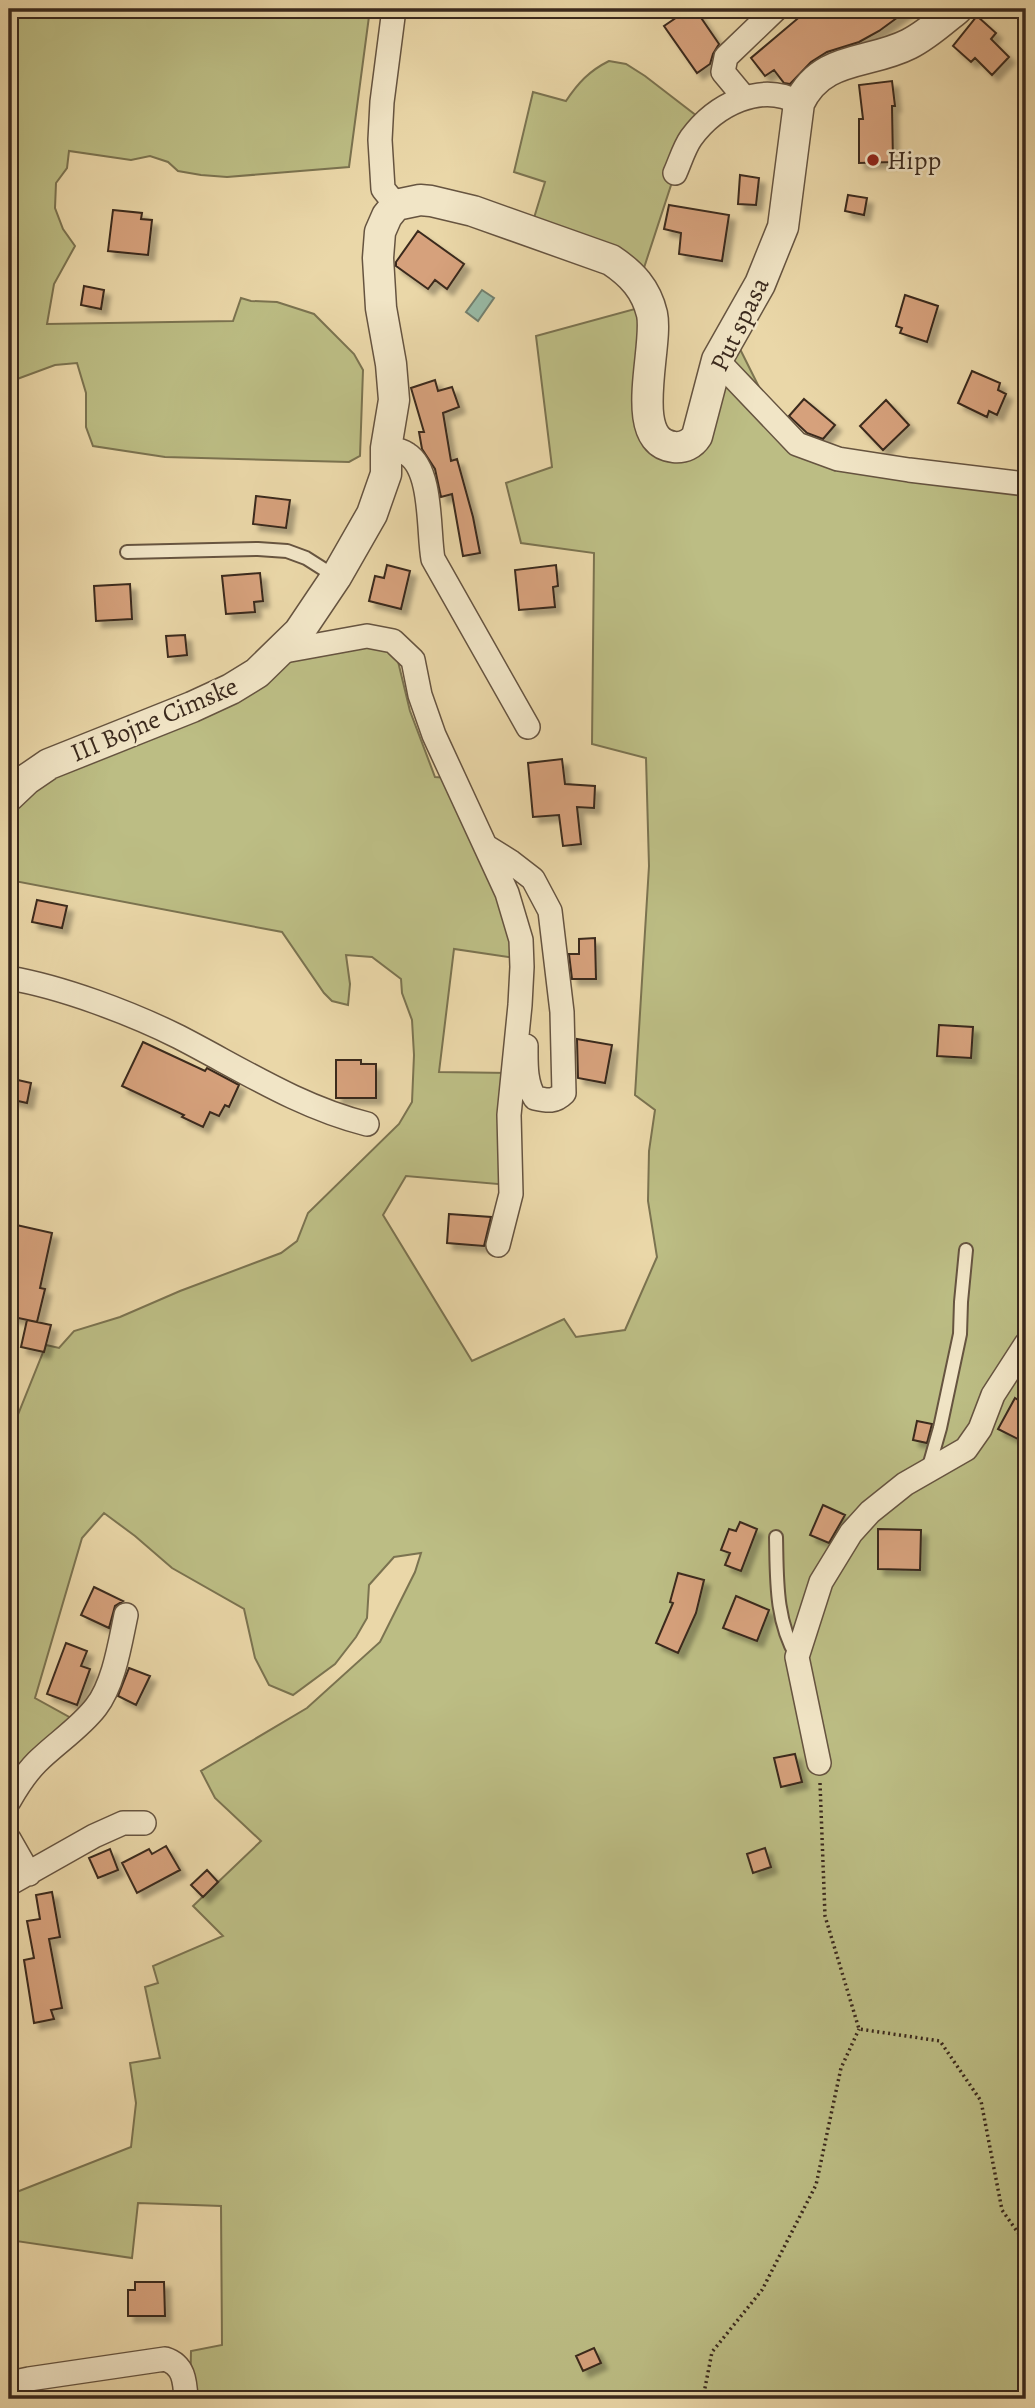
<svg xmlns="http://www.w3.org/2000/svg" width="1035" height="2408" font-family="Alegreya,serif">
	<defs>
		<filter id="shadow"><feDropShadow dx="6" dy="6" stdDeviation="2" flood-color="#0004"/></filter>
	</defs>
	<rect width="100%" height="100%" fill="#ead7a8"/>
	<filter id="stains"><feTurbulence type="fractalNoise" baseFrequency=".00286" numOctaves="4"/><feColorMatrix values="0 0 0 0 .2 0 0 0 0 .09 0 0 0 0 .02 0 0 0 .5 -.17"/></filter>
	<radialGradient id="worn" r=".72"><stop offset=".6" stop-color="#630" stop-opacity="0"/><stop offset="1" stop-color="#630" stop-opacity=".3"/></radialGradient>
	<path fill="#bcbd84" stroke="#7b7350" stroke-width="2" d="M 9,9 L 370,9 L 349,167 L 227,177 L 201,175 L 178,171 L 168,162 L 150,156 L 131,160 L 69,151 L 67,168 L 56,183 L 55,208 L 63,229 L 75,246 L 54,284 L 47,324 L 233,321 L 241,298 L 251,301 L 277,302 L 314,314 L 354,354 L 363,370 L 360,456 L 349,462 L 165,457 L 93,446 L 86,427 L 86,393 L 77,363 L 55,365 L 9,382 Z
		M 609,61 L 626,64 L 645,76 L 706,123 L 675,173 L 639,283 L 530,231 L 545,182 L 514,172 L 533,92 L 566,101 C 578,83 589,71 609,61 Z
		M 653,304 L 652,422 L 681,442 L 733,335 L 777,423 L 797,444 L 1026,484 L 1026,2399 L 190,2399 L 191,2351 L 222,2345 L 221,2206 L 138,2203 L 132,2258 L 9,2240 L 9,2195 L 131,2147 L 136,2103 L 130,2063 L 160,2058 L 145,1987 L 158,1983 L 153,1966 L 223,1936 L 193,1906 L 261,1841 L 215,1798 L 201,1771 L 307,1708 L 380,1642 L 415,1572 L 421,1553 L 394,1557 L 369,1585 L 367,1618 L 356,1637 L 335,1664 L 293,1695 L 269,1685 L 255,1658 L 244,1609 L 172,1568 L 135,1536 L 104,1513 L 82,1538 L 35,1698 L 80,1723 L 19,1778 L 9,1773 L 9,1437 L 46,1345 L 59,1348 L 74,1331 L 120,1317 L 180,1291 L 281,1253 L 297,1241 L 308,1213 L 399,1124 L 412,1102 L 414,1055 L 412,1020 L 402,993 L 401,979 L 372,957 L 346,955 L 350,984 L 348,1005 L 332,1001 L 324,993 L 282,932 L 9,880 L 9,807 L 43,775 L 287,655 L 383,640 L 395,649 L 410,711 L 435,777 L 450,778 L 521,959 L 454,949 L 439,1072 L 515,1073 L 509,1185 L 406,1176 L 383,1215 L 472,1361 L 564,1319 L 576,1337 L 625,1330 L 657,1257 L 648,1201 L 649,1151 L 655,1110 L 635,1095 L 649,866 L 646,758 L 592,744 L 594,553 L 521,543 L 506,483 L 552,467 L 536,336 Z"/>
	<path fill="#98baa6" stroke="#72806f" stroke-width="2" d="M 482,290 L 494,298 L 478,321 L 466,312 Z"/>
	<path fill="#d6a17b" stroke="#3a291d" stroke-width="2" filter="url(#shadow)" d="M 689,9 L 695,9 L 719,44 L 713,54 L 710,64 L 697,73 L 664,26 Z
		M 813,9 L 909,9 L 879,31 L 859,42 L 827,52 L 811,62 L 790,84 L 784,83 L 774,70 L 765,76 L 751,58 L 803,14 Z
		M 977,16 L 996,33 L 991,39 L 1009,57 L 992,75 L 975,58 L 971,62 L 953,46 Z
		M 892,81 L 895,106 L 892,106 L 893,162 L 859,163 L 859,119 L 863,119 L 859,85 Z
		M 740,175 L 759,178 L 756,205 L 738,204 Z
		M 848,195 L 867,198 L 864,215 L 845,211 Z
		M 669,205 L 729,215 L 722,261 L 679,254 L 681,233 L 664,229 Z
		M 113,210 L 142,213 L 141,219 L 152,220 L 148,255 L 108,251 Z
		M 418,231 L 464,264 L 447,289 L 435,280 L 428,289 L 396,266 L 396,262 Z
		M 84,286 L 104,290 L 101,309 L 81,305 Z
		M 905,295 L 938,306 L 927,342 L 900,333 L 902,328 L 896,326 Z
		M 972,371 L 1000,383 L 998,390 L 1006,394 L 997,415 L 989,411 L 987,417 L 958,403 Z
		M 435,380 L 438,391 L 452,387 L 459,407 L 443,413 L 451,461 L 457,459 L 473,517 L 480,553 L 463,556 L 452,494 L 441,497 L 435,469 L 422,449 L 419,432 L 424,432 L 411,388 Z
		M 804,399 L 835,425 L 823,439 L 807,433 L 789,416 Z
		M 886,400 L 909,425 L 883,450 L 860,426 Z
		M 256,496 L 290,500 L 286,528 L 253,524 Z
		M 387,565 L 410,571 L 401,609 L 369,601 L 375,576 L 384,578 Z
		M 556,565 L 558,586 L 553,587 L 555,607 L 519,610 L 515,570 Z
		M 260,573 L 263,601 L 254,602 L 255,612 L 226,614 L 222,576 Z
		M 130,584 L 132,619 L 96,621 L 94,586 Z
		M 185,635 L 187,655 L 168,657 L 166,636 Z
		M 562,759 L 565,784 L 595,786 L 594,808 L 577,807 L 581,844 L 563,846 L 559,815 L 533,817 L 528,763 Z
		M 37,900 L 67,906 L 62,928 L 32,922 Z
		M 595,938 L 596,979 L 572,979 L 569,954 L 579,954 L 579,939 Z
		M 939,1025 L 973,1027 L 971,1058 L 937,1056 Z
		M 577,1039 L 612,1045 L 605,1083 L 578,1078 Z
		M 143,1042 L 205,1071 L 207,1068 L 239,1085 L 229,1107 L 225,1105 L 219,1116 L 210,1112 L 203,1127 L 182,1117 L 184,1115 L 122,1086 Z
		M 336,1060 L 361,1060 L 361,1064 L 376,1064 L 376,1098 L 336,1098 Z
		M 9,1078 L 31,1083 L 27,1103 L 9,1099 Z
		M 449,1214 L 491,1217 L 484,1246 L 447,1243 Z
		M 12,1224 L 52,1233 L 40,1288 L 45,1289 L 37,1322 L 9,1316 L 9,1239 Z
		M 27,1320 L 51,1325 L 44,1352 L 21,1347 Z
		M 1015,1398 L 1026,1405 L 1026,1443 L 998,1429 Z
		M 917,1421 L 932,1424 L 927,1443 L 913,1440 Z
		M 823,1505 L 845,1515 L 829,1543 L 810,1535 Z
		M 740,1522 L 757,1529 L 741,1571 L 725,1565 L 730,1553 L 721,1550 L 729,1529 L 736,1531 Z
		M 878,1529 L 921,1530 L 920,1570 L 878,1569 Z
		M 678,1573 L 704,1580 L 696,1613 L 678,1653 L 656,1643 L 673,1603 L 670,1602 Z
		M 94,1587 L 123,1601 L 115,1606 L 109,1628 L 81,1615 Z
		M 736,1596 L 769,1610 L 757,1641 L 723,1628 Z
		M 66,1643 L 87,1651 L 81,1666 L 90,1669 L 77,1705 L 47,1694 Z
		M 129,1668 L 150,1676 L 136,1705 L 118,1696 Z
		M 795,1754 L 802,1782 L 781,1787 L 774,1758 Z
		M 166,1846 L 180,1870 L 137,1893 L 122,1863 L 149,1849 L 152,1854 Z
		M 765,1848 L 771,1867 L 753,1873 L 747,1854 Z
		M 110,1849 L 118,1870 L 98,1878 L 89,1858 Z
		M 207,1870 L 218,1882 L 203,1897 L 191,1885 Z
		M 52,1892 L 60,1937 L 49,1939 L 62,2008 L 51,2010 L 54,2019 L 34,2023 L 24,1960 L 34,1958 L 27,1921 L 40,1919 L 36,1895 Z
		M 135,2282 L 164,2282 L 165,2316 L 128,2316 L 128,2290 L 135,2290 Z
		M 594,2348 L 601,2363 L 583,2371 L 576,2356 Z"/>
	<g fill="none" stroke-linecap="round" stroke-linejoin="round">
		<g stroke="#665440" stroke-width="16">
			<path id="service" d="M 127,552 L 258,549 L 287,551 L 306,558 L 336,577
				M 928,1470 L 940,1428 L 960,1334 L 961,1302 L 966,1250
				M 776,1537 C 777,1578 775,1620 797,1657"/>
		</g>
		<g stroke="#665440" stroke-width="26">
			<path id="minor" d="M 394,9 L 382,102 L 380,140 L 383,189 L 396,205
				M 743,96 L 723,72 L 726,57 L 776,9
				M 675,173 C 680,162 684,148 691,138 C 715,105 761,81 799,103
				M 717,360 L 797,444 L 838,459 L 909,470 L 1026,484
				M 386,448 C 393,449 402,450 407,454 C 433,470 428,533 433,559 L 528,727
				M 279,652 L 367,636 L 393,641 L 413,660 L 420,695 L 434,735 L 507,893 L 521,940 L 522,967 L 520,1005 L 509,1115 L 511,1194 L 498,1245
				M 487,847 L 511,862 L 533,879 L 550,911 L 562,1012 L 564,1093 C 555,1102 548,1101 535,1098 C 525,1083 526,1063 526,1046
				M 9,978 C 62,987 131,1013 179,1037 C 241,1069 299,1107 367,1124
				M 819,1763 L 797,1657 L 821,1582 L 851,1533 L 870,1512 L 905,1484 L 966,1449 L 980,1429 L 993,1395 L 1026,1344
				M 9,1801 C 17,1787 25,1774 37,1762 C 56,1743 80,1728 96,1707 C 114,1684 120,1643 126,1615
				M 9,1839 L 29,1874
				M 9,1884 L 94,1836 L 123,1823 L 144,1823
				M 9,2386 L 15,2382 L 29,2379 L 165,2359 C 184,2365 185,2381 186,2399"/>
		</g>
		<g stroke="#665440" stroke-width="33">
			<path id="tertiary" d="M 9,796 L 27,779 L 49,764 L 192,707 L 231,689 L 257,673 L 299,632 L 336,577 L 372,514 L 386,474 L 386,448 L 394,400 L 391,364 L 381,308 L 378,258 L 380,232 L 387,216 L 396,205 L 420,200 L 431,201 L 473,211 L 611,260 C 632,274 646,289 652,314 C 659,347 626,442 674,447 C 684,448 692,444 697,436 L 717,360 L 760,284 L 783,227 L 799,103 C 822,55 868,65 909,44 C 927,35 942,21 957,9"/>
		</g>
		<path stroke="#3a291d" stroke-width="3.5" stroke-dasharray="2 3.5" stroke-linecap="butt" d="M 820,1783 L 825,1916 L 859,2029 L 940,2041 L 981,2101 L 1002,2210 L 1026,2244
			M 706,2399 L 704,2393 L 712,2352 L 762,2290 L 816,2185 L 841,2068 L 859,2029
			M 1021,2399 L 1021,2349 L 1026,2327"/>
		<use href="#service" stroke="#f1e5c6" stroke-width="12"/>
		<use href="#minor" stroke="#f1e5c6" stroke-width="23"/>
		<use href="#tertiary" stroke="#f1e5c6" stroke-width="30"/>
	</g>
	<circle fill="#8f2418" stroke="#f1e5c6" stroke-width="2.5" cx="873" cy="160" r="7"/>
	<g text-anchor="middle" stroke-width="5" stroke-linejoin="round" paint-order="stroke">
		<g font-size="26" fill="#3a291d" stroke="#f1e5c6" text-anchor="start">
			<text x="887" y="169">Hipp</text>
		</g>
		<g font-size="26" fill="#3a291d" stroke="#f1e5c6">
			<text transform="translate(739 324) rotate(-64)" y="9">Put spasa</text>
			<text transform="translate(154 719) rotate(-23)" y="9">III Bojne Cimske</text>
		</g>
	</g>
	<rect width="1035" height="2408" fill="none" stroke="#ead7a8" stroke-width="35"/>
	<rect x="10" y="10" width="1014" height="2387" fill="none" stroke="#3a291d" stroke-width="3.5"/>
	<rect x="18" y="18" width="1000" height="2373" fill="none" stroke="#3a291d" stroke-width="2"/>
	<rect width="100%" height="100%" filter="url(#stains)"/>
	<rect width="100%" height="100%" fill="url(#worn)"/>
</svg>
